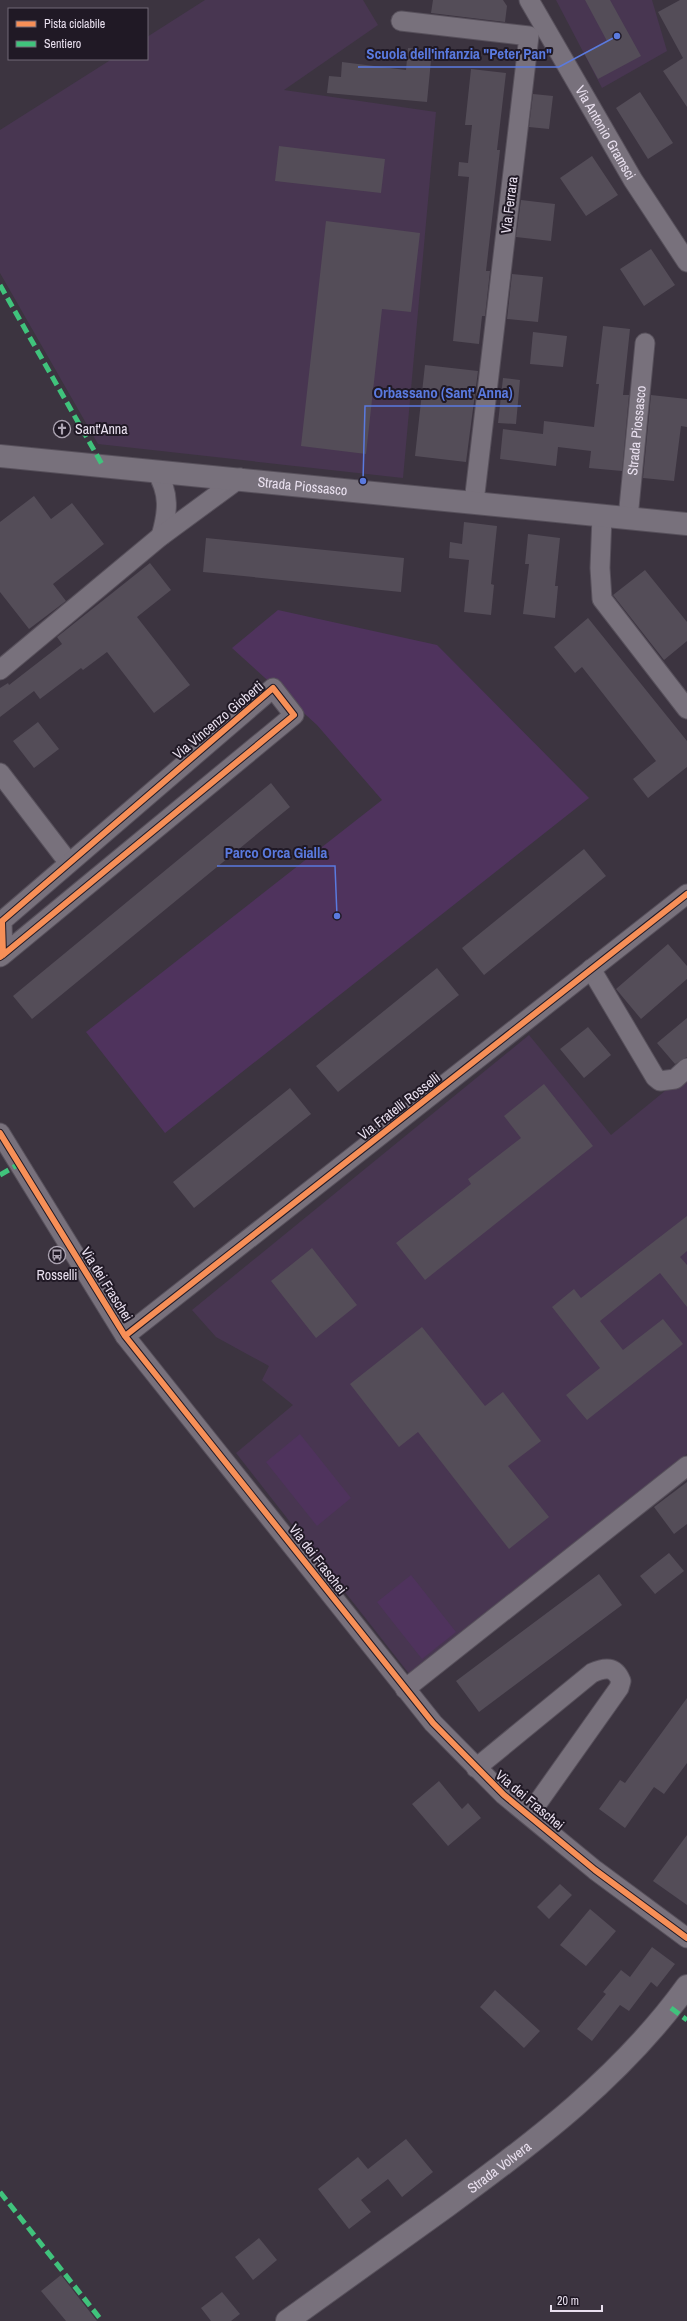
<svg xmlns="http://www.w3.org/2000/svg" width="687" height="2321" font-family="'Archivo Narrow',sans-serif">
	<rect width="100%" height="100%" fill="#3c3440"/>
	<path fill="#483651" d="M 205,0 L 363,0 L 378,25 L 284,90 L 436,112 L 403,478 L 98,444 L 0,273 L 0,130 L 112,59 L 147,59 L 147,37 Z
		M 556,0 L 652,0 L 667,51 L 602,88 Z
		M 529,1035 L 611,1135 L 687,1073 L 687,1454 L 410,1675 L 236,1453 L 293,1405 L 262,1380 L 269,1366 L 216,1337 L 192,1310 Z"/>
	<path fill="#4f335d" d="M 278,610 L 437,645 L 589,798 L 165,1133 L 86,1032 L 382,800 L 317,725 L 232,648 Z
		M 300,1434 L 351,1498 L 317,1526 L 266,1462 Z
		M 411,1575 L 456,1632 L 422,1659 L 377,1602 Z"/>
	<path fill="#544d58" d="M 433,0 L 503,0 L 507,6 L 505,22 L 431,13 Z
		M 585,0 L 610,0 L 641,56 L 598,79 L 584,53 L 607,41 Z
		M 680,0 L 687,0 L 687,107 L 663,71 L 683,58 L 658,12 Z
		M 408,48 L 432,50 L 427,102 L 327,93 L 329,76 L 341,77 L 342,62 L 406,70 Z
		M 471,69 L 506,73 L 497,150 L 500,150 L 486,271 L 490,271 L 485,316 L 482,316 L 479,344 L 453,341 L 469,177 L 458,176 L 459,162 L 468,163 L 472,125 L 465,125 Z
		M 640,92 L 673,143 L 648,159 L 616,108 Z
		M 533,94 L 553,96 L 549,129 L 529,127 Z
		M 279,146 L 385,159 L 381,193 L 275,181 Z
		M 592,156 L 618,195 L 586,216 L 560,178 Z
		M 521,200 L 555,204 L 551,241 L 516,237 Z
		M 326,221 L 420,233 L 411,312 L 382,309 L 366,454 L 301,446 Z
		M 651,249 L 675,285 L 644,306 L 620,269 Z
		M 512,274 L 543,277 L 538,322 L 507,319 Z
		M 603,326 L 630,329 L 623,395 L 629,395 L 622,471 L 589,468 L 591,451 L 558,447 L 556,466 L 500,459 L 503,429 L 543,434 L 544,421 L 594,427 L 599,384 L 596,384 Z
		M 533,332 L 567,336 L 563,367 L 530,364 Z
		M 425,365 L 478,371 L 466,462 L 415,456 Z
		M 503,378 L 520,380 L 516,424 L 498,423 Z
		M 651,395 L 687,399 L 687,427 L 681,426 L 674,481 L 643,478 Z
		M 34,496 L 51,519 L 72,503 L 104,544 L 53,584 L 66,601 L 29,629 L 0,592 L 0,522 Z
		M 464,522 L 497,526 L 491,584 L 494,585 L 491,615 L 464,612 L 469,560 L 449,558 L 450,542 L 462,544 Z
		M 528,534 L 560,538 L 555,586 L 558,586 L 555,618 L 523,614 L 529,564 L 525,564 Z
		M 206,538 L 404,558 L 401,592 L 203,572 Z
		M 150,563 L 171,590 L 137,617 L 190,685 L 154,713 L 107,652 L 83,670 L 81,668 L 40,699 L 34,691 L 0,717 L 0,688 L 8,683 L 9,685 L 62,644 L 57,637 Z
		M 645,570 L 687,622 L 687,641 L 664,660 L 613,595 Z
		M 588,618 L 687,741 L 687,767 L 648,798 L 633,779 L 656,761 L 582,667 L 575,673 L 554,647 Z
		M 38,722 L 59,749 L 34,768 L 13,741 Z
		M 271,783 L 290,807 L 32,1019 L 13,996 Z
		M 584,849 L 606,876 L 484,975 L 462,948 Z
		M 668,944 L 687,966 L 687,979 L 641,1019 L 616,989 Z
		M 437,968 L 459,995 L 338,1092 L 316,1066 Z
		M 687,1018 L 687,1057 L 675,1064 L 657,1043 Z
		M 588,1027 L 611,1055 L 584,1078 L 560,1049 Z
		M 544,1084 L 593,1146 L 425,1280 L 396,1243 L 471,1184 L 468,1179 L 521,1138 L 504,1116 Z
		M 290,1088 L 311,1114 L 194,1208 L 173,1182 Z
		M 687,1216 L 687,1251 L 680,1257 L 687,1265 L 687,1307 L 660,1273 L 600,1321 L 623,1350 L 663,1319 L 683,1344 L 587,1420 L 566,1395 L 600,1368 L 552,1307 L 574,1289 L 581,1298 Z
		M 312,1248 L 357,1305 L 316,1338 L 271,1281 Z
		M 422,1327 L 485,1406 L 503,1392 L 541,1441 L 508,1466 L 549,1517 L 509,1549 L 418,1432 L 399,1447 L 350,1384 Z
		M 687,1482 L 687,1524 L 674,1534 L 654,1507 Z
		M 669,1553 L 684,1571 L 655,1594 L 640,1576 Z
		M 599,1574 L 622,1605 L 479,1712 L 456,1681 Z
		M 687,1698 L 687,1763 L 664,1794 L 654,1787 L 625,1828 L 599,1809 L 620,1780 L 625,1783 Z
		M 439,1781 L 462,1809 L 468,1803 L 481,1818 L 448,1846 L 412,1804 Z
		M 687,1835 L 687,1905 L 653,1881 Z
		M 560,1884 L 572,1895 L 549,1919 L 537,1907 Z
		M 590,1909 L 616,1931 L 586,1966 L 560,1945 Z
		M 652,1947 L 675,1964 L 657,1987 L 651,1982 L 629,2011 L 620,2005 L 592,2041 L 577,2029 L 606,1994 L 603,1992 L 621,1970 L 630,1977 Z
		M 495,1990 L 540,2031 L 524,2048 L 480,2007 Z
		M 406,2139 L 433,2172 L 402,2197 L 388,2179 L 361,2200 L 371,2212 L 349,2229 L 318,2189 L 358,2157 L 368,2169 Z
		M 259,2238 L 277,2260 L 253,2280 L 235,2257 Z
		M 61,2275 L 97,2321 L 66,2321 L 41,2291 Z
		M 222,2292 L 240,2314 L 231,2321 L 211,2321 L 201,2308 Z"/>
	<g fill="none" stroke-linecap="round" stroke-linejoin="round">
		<g stroke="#57505b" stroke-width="21">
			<g id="minor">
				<path id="s1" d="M 529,0 L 633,180 L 687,262"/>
				<path d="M 401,21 L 529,36 L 474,502"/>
				<path d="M 156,471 C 170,493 168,512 161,536"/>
				<path d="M 602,516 L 600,568 L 602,599 L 687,709"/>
				<path id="s2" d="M 628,518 L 645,343"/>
				<path d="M 0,670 L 161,536 L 240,478"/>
				<path d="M 0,773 L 69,863"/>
				<path d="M 0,957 L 3,955 L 294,715 L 273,688 L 2,921 L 3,955"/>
				<path d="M 591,969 L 655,1077 L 660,1081 L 675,1079 L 687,1068"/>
				<path d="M 0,1133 L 125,1336 L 433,1723 L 504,1795 L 595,1870 L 687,1938"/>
				<path d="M 125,1336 L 687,894"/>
				<path d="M 405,1689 L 687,1466"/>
				<path d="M 476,1768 L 592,1673 C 605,1667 615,1666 621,1681 L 619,1688 L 529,1815"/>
			</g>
		</g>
		<g stroke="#57505b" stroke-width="24">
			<g id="tertiary">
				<path id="s3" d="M 0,456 L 687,524"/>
				<path id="s4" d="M 287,2321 C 340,2283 393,2245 447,2206 C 535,2142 622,2076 687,1986"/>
			</g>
		</g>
		<use href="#minor" stroke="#78717c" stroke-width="19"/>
		<use href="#tertiary" stroke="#78717c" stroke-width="22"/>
		<path stroke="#40c37c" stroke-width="5" stroke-dasharray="10 5" stroke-linecap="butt" d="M 0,285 L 103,466
			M 0,1175 L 19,1164
			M 671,2008 L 687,2020
			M 0,2192 L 102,2321"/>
		<g stroke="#201925" stroke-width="8">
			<path id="cycleway" d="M 0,957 L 3,955 L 294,715 L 273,688 L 2,921 L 3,955
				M 0,1133 L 125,1336 L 433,1723 L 504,1795 L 595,1870 L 687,1938
				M 125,1336 L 687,894"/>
		</g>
		<use href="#cycleway" stroke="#f78f57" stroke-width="6"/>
	</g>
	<defs>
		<g id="church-ring" transform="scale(0.9)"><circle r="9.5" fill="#201925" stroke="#aca4b2" stroke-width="1.5"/><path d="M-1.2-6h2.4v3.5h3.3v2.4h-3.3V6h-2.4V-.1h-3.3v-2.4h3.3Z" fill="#aca4b2"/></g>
		<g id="bus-ring" transform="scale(0.9)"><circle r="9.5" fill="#201925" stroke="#aca4b2" stroke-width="1.5"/><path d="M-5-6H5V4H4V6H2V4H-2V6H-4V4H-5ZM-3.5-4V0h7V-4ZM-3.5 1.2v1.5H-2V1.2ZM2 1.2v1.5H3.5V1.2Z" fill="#aca4b2"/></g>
	</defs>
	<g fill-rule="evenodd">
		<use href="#church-ring" x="62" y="429"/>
		<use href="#bus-ring" x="57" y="1255"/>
	</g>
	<g text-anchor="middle" stroke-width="4" stroke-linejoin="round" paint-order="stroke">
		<g font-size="14" fill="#e9e0ef" stroke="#201925">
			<text dy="5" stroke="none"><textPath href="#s1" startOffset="153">Via Antonio Gramsci</textPath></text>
			<text transform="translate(509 205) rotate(-83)" y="5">Via Ferrara</text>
			<text dy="5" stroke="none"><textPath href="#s2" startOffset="88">Strada Piossasco</textPath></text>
			<text dy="5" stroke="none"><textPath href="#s3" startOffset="304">Strada Piossasco</textPath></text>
			<text transform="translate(218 720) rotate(-40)" y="5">Via Vincenzo Gioberti</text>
			<text transform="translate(399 1106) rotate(-38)" y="5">Via Fratelli Rosselli</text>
			<text transform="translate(107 1284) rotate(58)" y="5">Via dei Fraschei</text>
			<text transform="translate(318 1559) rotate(52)" y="5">Via dei Fraschei</text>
			<text transform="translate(530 1800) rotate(40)" y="5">Via dei Fraschei</text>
			<text dy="5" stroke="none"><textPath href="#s4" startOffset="262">Strada Volvera</textPath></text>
		</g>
		<g font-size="14" fill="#e9e0ef" stroke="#201925" text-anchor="start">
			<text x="75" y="434">Sant'Anna</text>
			<text x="57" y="1280" text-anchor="middle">Rosselli</text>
		</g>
	</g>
	<path fill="none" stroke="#5a7adf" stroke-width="1.5" d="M617 36L559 67H358M363 481L365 406H521M337 916L335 866H217"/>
	<g fill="#5a7adf" stroke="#201925" stroke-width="1.5">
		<circle cx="617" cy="36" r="4"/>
		<circle cx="363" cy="481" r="4"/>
		<circle cx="337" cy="916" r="4"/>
	</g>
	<g font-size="15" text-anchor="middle" font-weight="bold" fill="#5a7adf" stroke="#201925" stroke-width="4" stroke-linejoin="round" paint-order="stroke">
		<text x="459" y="59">Scuola dell'infanzia "Peter Pan"</text>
		<text x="443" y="398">Orbassano (Sant' Anna)</text>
		<text x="276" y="858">Parco Orca Gialla</text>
	</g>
	<rect x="8" y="8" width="140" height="52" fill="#201925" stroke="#706976"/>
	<rect x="16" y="21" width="20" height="6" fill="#f78f57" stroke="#706976"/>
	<text x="44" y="28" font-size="12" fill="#e9e0ef">Pista ciclabile</text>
	<rect x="16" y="41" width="20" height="6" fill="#40c37c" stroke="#706976"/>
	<text x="44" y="48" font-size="12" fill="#e9e0ef">Sentiero</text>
	<path d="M551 2305v6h51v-6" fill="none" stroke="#e9e0ef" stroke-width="2"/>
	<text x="557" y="2305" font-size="12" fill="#e9e0ef" stroke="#201925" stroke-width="3" paint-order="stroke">20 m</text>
</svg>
